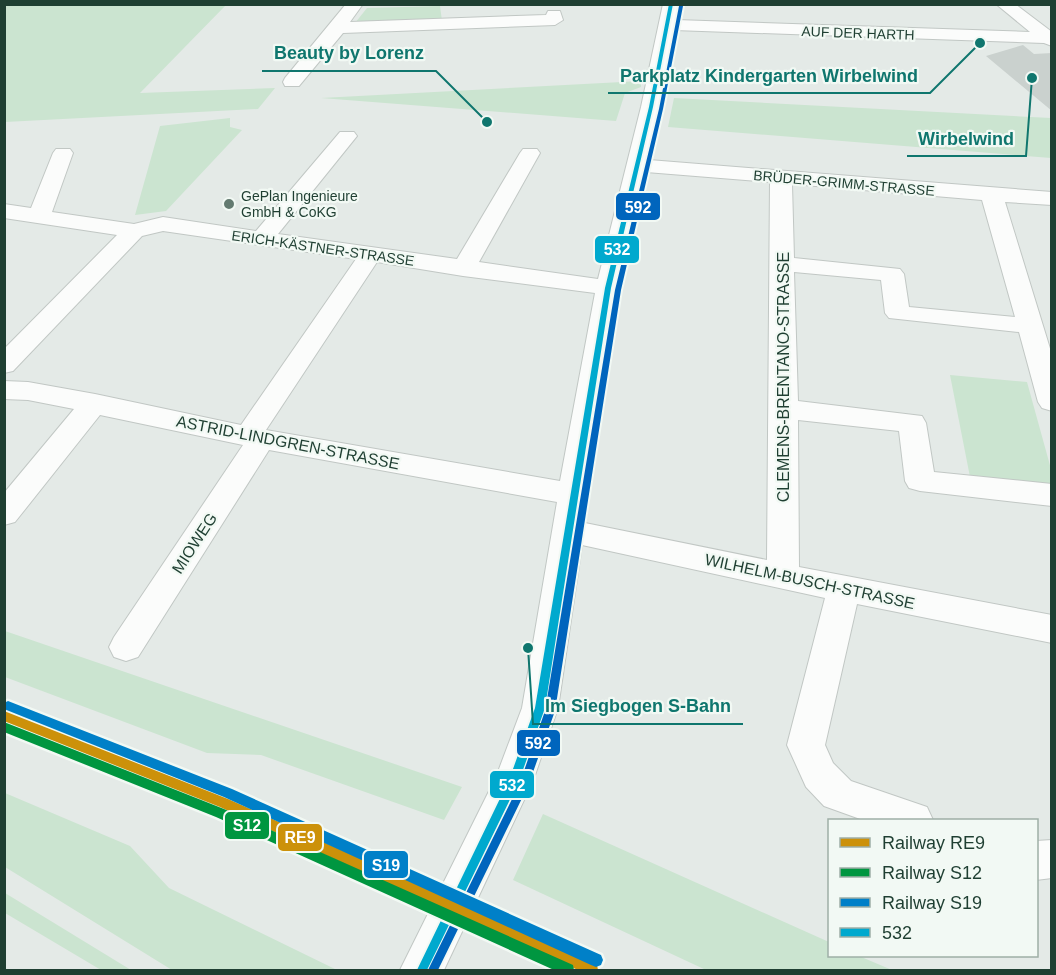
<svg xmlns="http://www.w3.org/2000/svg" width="1056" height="975" font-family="Arial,sans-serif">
	<rect width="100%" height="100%" fill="#e4eae7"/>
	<path fill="#cbe4d0" d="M 4,5 L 226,5 L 140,93 L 275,88 L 258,109 L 5,122 Z
		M 440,6 L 442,21 L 355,23 L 367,8 Z
		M 641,81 L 641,87 L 625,93 L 616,121 L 321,98 Z
		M 674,98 L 1051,118 L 1051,158 L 668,127 Z
		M 230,118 L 230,127 L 242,130 L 166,211 L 135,215 L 160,126 Z
		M 950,375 L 1027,382 L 1051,469 L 1051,486 L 970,477 Z
		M 4,631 L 5,631 L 462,787 L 444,820 L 261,755 L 207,753 L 5,677 Z
		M 5,793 L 130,846 L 169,888 L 337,970 L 172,970 L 5,867 Z
		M 543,814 L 829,942 L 830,956 L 859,956 L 892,970 L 706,970 L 513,880 Z
		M 4,893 L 5,893 L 131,970 L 101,970 L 5,913 Z"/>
	<path fill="#cad1ce" d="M 1023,45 L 1034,54 L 1052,53 L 1052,111 L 986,56 Z"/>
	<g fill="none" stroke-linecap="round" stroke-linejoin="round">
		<g stroke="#c1c7c4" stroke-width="2">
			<path id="minor" d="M 346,4 L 363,4 L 350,22 L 546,15 L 548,11 L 560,11 L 563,20 L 555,25 L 343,33 L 299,86 L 285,86 L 283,82 L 285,78 Z
				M 663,4 L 679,4 L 676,20 L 1030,32 L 996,4 L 1015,4 L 1052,32 L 1052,46 L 1044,43 L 674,30 L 649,160 L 1052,192 L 1052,205 L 1005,202 L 1052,355 L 1052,411 L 1042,408 L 1038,402 L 1019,332 L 889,318 L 885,313 L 881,280 L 794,272 L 798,401 L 922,416 L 926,423 L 934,472 L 1052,484 L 1052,506 L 920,491 L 909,488 L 905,481 L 899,431 L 798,420 L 799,567 L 1052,615 L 1052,643 L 857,604 L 825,745 L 833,763 L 851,781 L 927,807 L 933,820 L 863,820 L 824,806 L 806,787 L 787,745 L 825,598 L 582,545 L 558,708 L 533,781 L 444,970 L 400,970 L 496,777 L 522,708 L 557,502 L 269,450 L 138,657 L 126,661 L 114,657 L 109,647 L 114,637 L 243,445 L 100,415 L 15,522 L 4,525 L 4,493 L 74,409 L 28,400 L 4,399 L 4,381 L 28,382 L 95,394 L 241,425 L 356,259 L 163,231 L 142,236 L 13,371 L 4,373 L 4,349 L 117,235 L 4,218 L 4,204 L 31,208 L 53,153 L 56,149 L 70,149 L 73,153 L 52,212 L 134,224 L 163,217 L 256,231 L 340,132 L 354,132 L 357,136 L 278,234 L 457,259 L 520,153 L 523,149 L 537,149 L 540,153 L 479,262 L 598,279 L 641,107 ZM 646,172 L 770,182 L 767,560 L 585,523 L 620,288 ZM 792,184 L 982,200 L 1015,317 L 909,307 L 904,274 L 900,269 L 794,258 ZM 377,262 L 463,276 L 595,293 L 560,481 L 266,430 Z
				M 1052,840 L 1052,878 L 1036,880 L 1036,841 Z"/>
		</g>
		<use href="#minor" fill="#fbfcfb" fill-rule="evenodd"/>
		<g stroke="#f2f9f4" stroke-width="4">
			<path id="bus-1" d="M 669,4 L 673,4 L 653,107 L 611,288 L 545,708 L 519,781 L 427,970 L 417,970 L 509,780 L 535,708 L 605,288 L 649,107 Z"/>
		</g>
		<g stroke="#f2f9f4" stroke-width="4">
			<path id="bus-2" d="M 681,5 L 683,6 L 663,109 L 621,290 L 555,711 L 528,786 L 438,970 L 428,970 L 519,785 L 545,711 L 615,290 L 659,109 L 679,6 Z"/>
		</g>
		<use href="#bus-1" fill="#00a9ce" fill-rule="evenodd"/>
		<use href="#bus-2" fill="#0065bd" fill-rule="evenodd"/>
		<g stroke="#f2f9f4" stroke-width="5">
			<path id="rail-1" d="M 4,711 L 228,799 L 597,965 L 598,970 L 578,970 L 220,807 L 4,721 Z"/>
		</g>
		<g stroke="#f2f9f4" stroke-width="5">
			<path id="rail-2" d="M 4,722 L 224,809 L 573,965 L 574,970 L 554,970 L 216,817 L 4,732 Z"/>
		</g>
		<g stroke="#f2f9f4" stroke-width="5">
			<path id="rail-3" d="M 8,701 L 232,789 L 601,955 L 603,960 L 601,965 L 596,967 L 591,965 L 224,797 L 4,709 L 4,703 Z"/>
		</g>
		<use href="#rail-1" fill="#cc910a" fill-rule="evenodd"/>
		<use href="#rail-2" fill="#009640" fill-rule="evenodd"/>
		<use href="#rail-3" fill="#0080c8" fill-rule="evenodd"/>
	</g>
	<circle fill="#647b71" stroke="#f2f9f4" stroke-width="2" cx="229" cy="204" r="6"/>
	<g text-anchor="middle" stroke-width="4.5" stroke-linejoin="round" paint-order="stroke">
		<g font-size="14" fill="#1f3f32" stroke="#f2f9f4">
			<text transform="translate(858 33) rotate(2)" y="5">AUF DER HARTH</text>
			<text transform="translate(844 183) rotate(5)" y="5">BRÜDER-GRIMM-STRASSE</text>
			<text transform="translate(323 248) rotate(8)" y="5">ERICH-KÄSTNER-STRASSE</text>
		</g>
		<g font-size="14" fill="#1f3f32" stroke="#f2f9f4" text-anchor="start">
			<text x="241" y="201">GePlan Ingenieure<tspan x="241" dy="16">GmbH &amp; CoKG</tspan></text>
		</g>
		<g font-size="16" fill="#1f3f32" stroke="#f2f9f4">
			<text transform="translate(783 377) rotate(-90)" y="6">CLEMENS-BRENTANO-STRASSE</text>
			<text transform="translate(288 442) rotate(11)" y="6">ASTRID-LINDGREN-STRASSE</text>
			<text transform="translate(194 543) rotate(-57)" y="6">MIOWEG</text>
			<text transform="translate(810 581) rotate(12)" y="6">WILHELM-BUSCH-STRASSE</text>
		</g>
	</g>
	<path fill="none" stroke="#0f766e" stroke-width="2" d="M487 122L436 71H262M980 43L930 93H608M1032 78L1026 156H907M528 648L533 724H743"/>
	<g fill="#0f766e" stroke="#f2f9f4" stroke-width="2">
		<circle cx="487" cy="122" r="6"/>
		<circle cx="980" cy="43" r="6"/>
		<circle cx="1032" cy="78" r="6"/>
		<circle cx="528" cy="648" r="6"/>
	</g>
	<g font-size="18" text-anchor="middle" font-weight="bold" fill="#0f766e" stroke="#f2f9f4" stroke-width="4.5" stroke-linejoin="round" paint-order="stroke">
		<text x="349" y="59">Beauty by Lorenz</text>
		<text x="769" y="82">Parkplatz Kindergarten Wirbelwind</text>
		<text x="966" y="145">Wirbelwind</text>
		<text x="638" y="712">Im Siegbogen S-Bahn</text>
	</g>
	<g stroke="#f2f9f4" stroke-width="2">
		<rect x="615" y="192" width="46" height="29" rx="6" fill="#0065bd"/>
		<rect x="594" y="235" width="46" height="29" rx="6" fill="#00a9ce"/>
		<rect x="516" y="729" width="45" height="28" rx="6" fill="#0065bd"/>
		<rect x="489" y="770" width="46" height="29" rx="6" fill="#00a9ce"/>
		<rect x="224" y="811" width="46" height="29" rx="6" fill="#009640"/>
		<rect x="277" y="823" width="46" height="29" rx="6" fill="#cc910a"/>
		<rect x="363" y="850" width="46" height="29" rx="6" fill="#0080c8"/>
	</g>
	<g font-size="16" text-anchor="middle" font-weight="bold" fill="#fff">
		<text x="638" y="213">592</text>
		<text x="617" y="255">532</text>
		<text x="538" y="749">592</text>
		<text x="512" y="791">532</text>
		<text x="247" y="831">S12</text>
		<text x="300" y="843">RE9</text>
		<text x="386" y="871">S19</text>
	</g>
	<rect width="1056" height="975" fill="none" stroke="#1f3f32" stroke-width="12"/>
	<rect x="828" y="819" width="210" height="138" fill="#f2f9f4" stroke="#9eafa6" stroke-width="1.5"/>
	<rect x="840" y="838" width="30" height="9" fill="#cc910a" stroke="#9eafa6" stroke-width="1.5"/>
	<text x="882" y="849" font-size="18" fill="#1f3f32">Railway RE9</text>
	<rect x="840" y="868" width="30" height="9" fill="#009640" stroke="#9eafa6" stroke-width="1.5"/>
	<text x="882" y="879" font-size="18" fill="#1f3f32">Railway S12</text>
	<rect x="840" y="898" width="30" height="9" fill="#0080c8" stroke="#9eafa6" stroke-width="1.5"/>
	<text x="882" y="909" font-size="18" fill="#1f3f32">Railway S19</text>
	<rect x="840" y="928" width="30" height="9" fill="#00a9ce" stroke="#9eafa6" stroke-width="1.5"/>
	<text x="882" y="939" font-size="18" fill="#1f3f32">532</text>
</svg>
